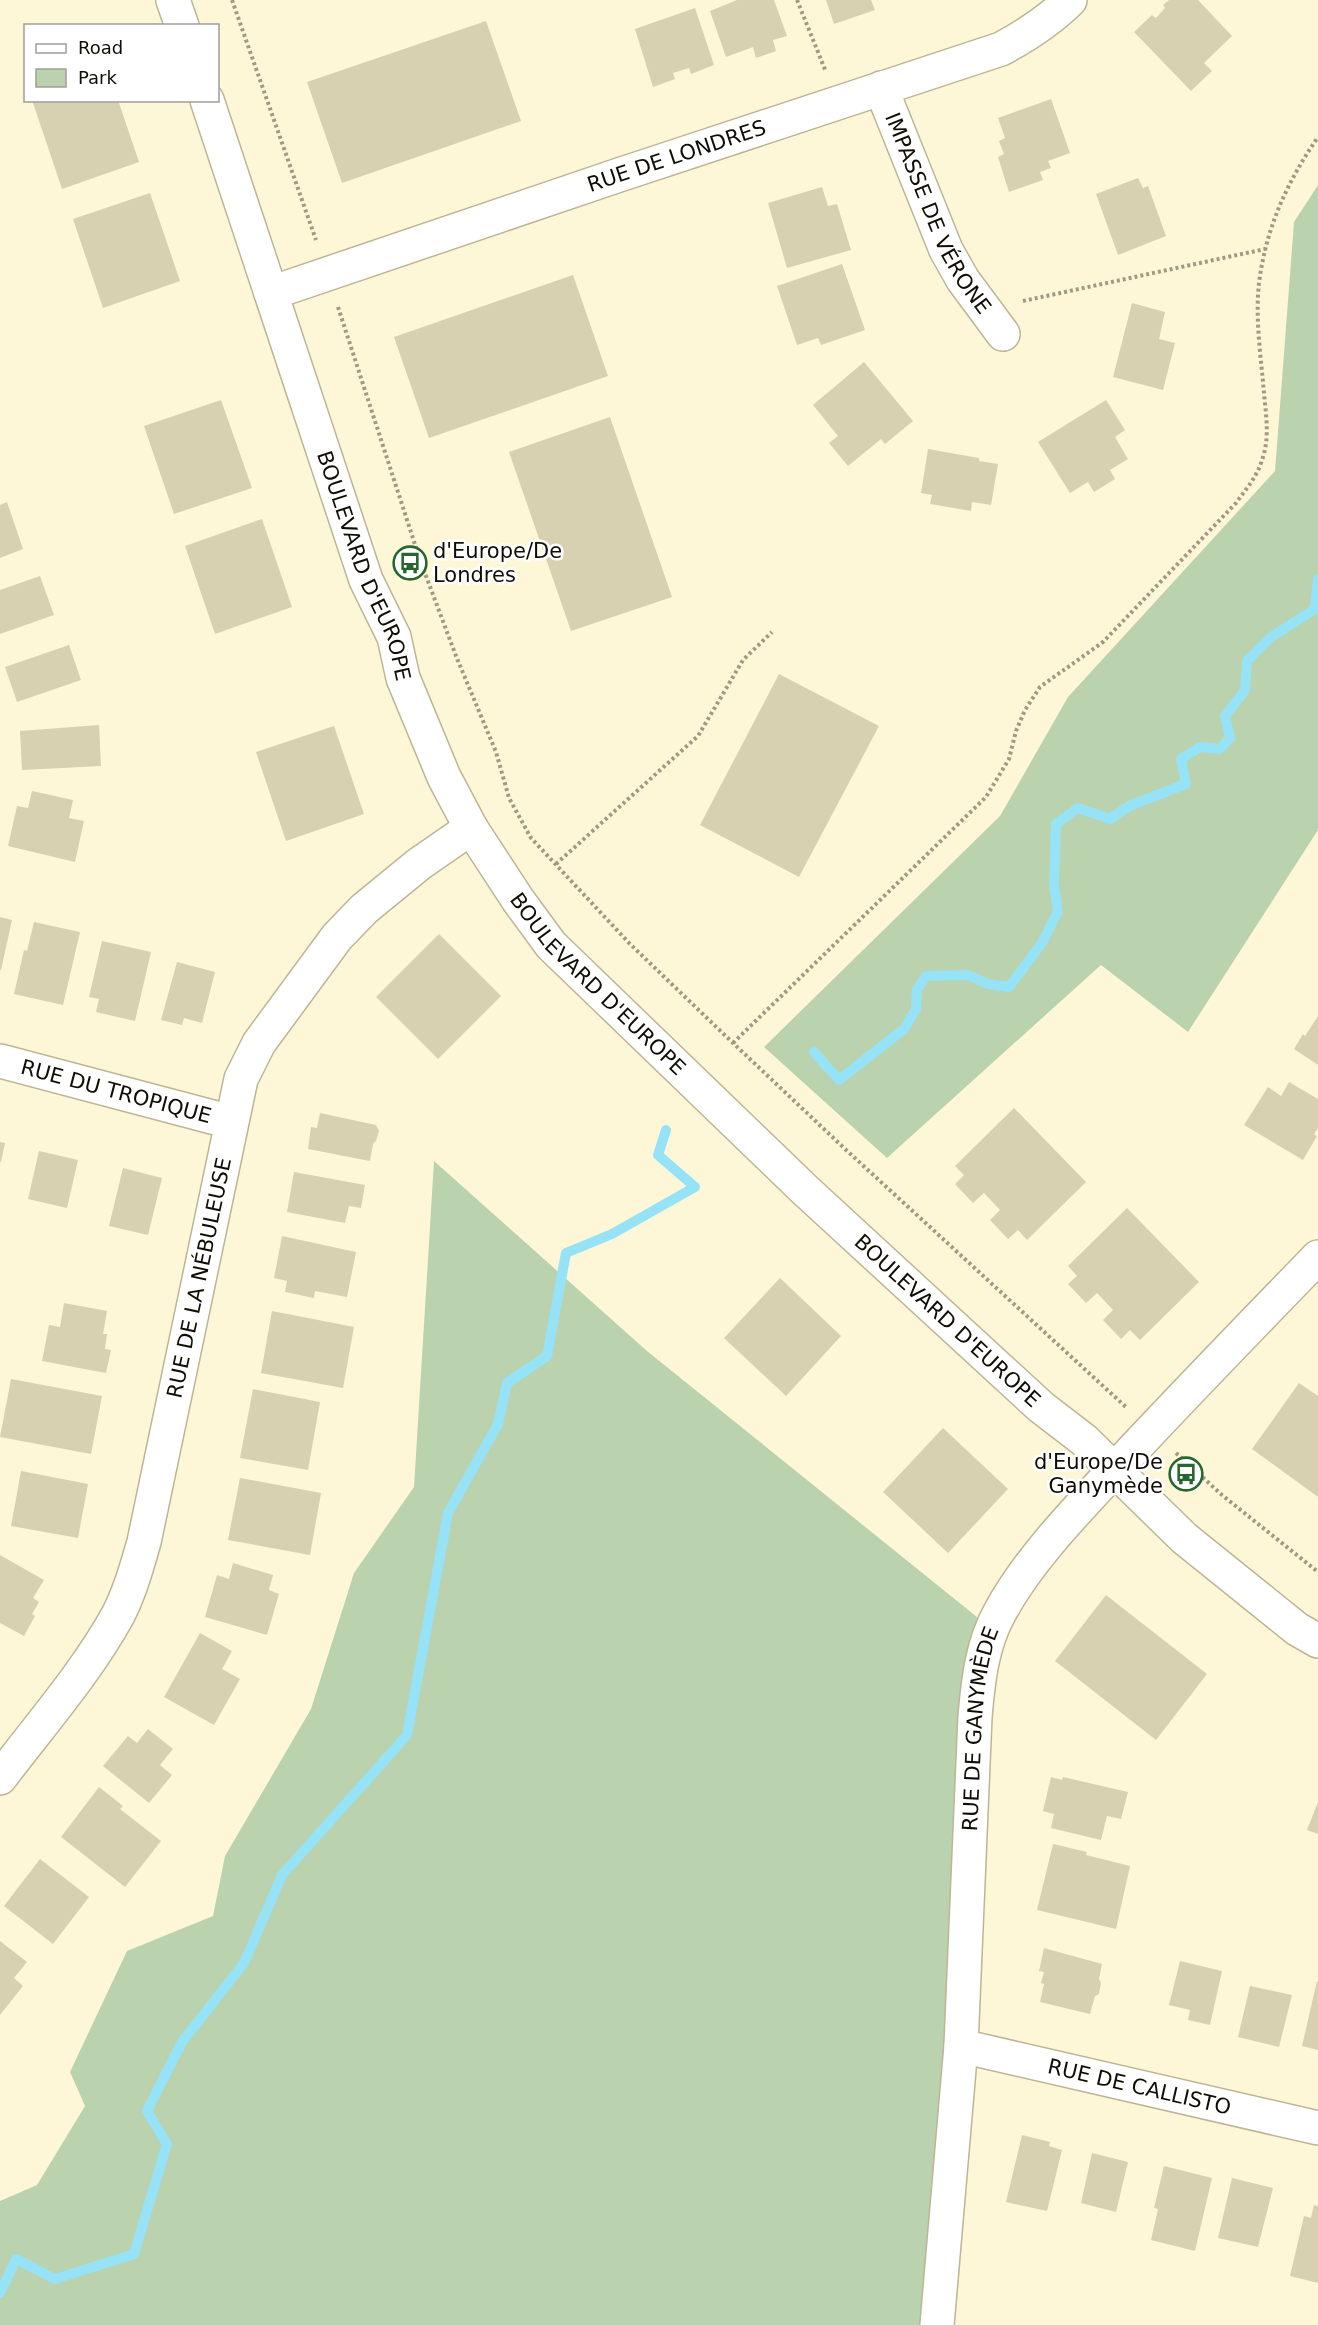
<svg xmlns="http://www.w3.org/2000/svg" width="1318" height="2325" font-family="'DejaVu Sans',sans-serif">
	<rect width="100%" height="100%" fill="#fef7d7"/>
	<path fill="#bbd2af" d="M 1318,185 L 1318,830 L 1188,1032 L 1101,965 L 887,1158 L 764,1047 L 1000,816 L 1068,697 L 1275,471 L 1294,222 Z
		M 434,1161 L 647,1351 L 977,1617 L 922,2325 L 0,2325 L 0,2201 L 37,2185 L 85,2106 L 70,2072 L 127,1951 L 213,1916 L 225,1856 L 311,1709 L 354,1573 L 414,1487 Z"/>
	<g fill="none" stroke-linecap="round" stroke-linejoin="round">
		<path stroke="#96e2f7" stroke-width="10" d="M 814,1052 L 839,1080 L 904,1029 L 916,1009 L 917,989 L 926,976 L 968,975 L 988,984 L 1009,987 L 1042,943 L 1058,911 L 1054,886 L 1056,824 L 1078,808 L 1110,819 L 1129,806 L 1186,784 L 1181,759 L 1200,747 L 1220,749 L 1230,738 L 1225,716 L 1245,690 L 1247,661 L 1271,637 L 1315,609 L 1318,579
			M 0,2293 L 16,2259 L 55,2279 L 134,2254 L 167,2144 L 147,2111 L 182,2042 L 244,1963 L 282,1875 L 407,1735 L 448,1513 L 498,1424 L 507,1383 L 547,1356 L 566,1253 L 612,1234 L 695,1187 L 658,1155 L 666,1130"/>
	</g>
	<path fill="#d7d0b1" d="M 737,0 L 774,0 L 787,36 L 773,40 L 776,51 L 756,58 L 753,47 L 726,57 L 710,11 Z
		M 826,0 L 871,0 L 875,10 L 834,24 Z
		M 1169,0 L 1198,0 L 1232,36 L 1204,63 L 1212,71 L 1191,91 L 1134,32 L 1152,15 L 1156,18 L 1165,8 L 1163,5 Z
		M 695,8 L 714,65 L 691,74 L 689,68 L 673,73 L 675,79 L 653,87 L 635,29 Z
		M 486,21 L 521,121 L 342,183 L 307,82 Z
		M 1051,99 L 1070,153 L 1048,161 L 1051,168 L 1040,172 L 1043,180 L 1009,192 L 998,157 L 1004,154 L 999,141 L 1005,138 L 998,118 Z
		M 32,100 L 118,100 L 139,162 L 62,189 Z
		M 1138,178 L 1143,188 L 1148,186 L 1166,236 L 1118,255 L 1096,194 Z
		M 822,187 L 828,206 L 837,204 L 851,250 L 787,268 L 768,203 Z
		M 150,193 L 180,281 L 103,308 L 73,219 Z
		M 842,264 L 865,330 L 821,345 L 818,338 L 797,345 L 777,286 Z
		M 573,275 L 608,376 L 429,438 L 394,337 Z
		M 1132,303 L 1165,312 L 1159,339 L 1175,343 L 1163,390 L 1113,377 Z
		M 864,362 L 913,421 L 885,444 L 881,439 L 848,466 L 829,443 L 838,436 L 813,405 Z
		M 221,400 L 252,488 L 174,514 L 144,426 Z
		M 1106,400 L 1125,430 L 1115,437 L 1128,459 L 1110,470 L 1115,479 L 1094,492 L 1088,482 L 1070,493 L 1038,442 Z
		M 610,417 L 672,597 L 571,631 L 509,452 Z
		M 928,449 L 979,458 L 979,461 L 998,464 L 991,505 L 972,502 L 971,511 L 930,504 L 932,495 L 921,493 Z
		M 7,502 L 23,549 L 0,558 L 0,505 Z
		M 262,519 L 292,607 L 215,634 L 185,546 Z
		M 40,576 L 54,615 L 0,634 L 0,590 Z
		M 69,645 L 81,680 L 17,702 L 5,667 Z
		M 779,674 L 879,726 L 799,877 L 700,825 Z
		M 99,725 L 101,766 L 22,770 L 20,731 Z
		M 334,726 L 364,814 L 286,841 L 256,752 Z
		M 32,791 L 73,800 L 69,818 L 84,821 L 75,862 L 8,846 L 17,806 L 28,808 Z
		M 0,917 L 12,920 L 1,970 L 0,970 Z
		M 34,922 L 80,932 L 63,1005 L 14,994 L 24,950 L 27,951 Z
		M 439,934 L 501,996 L 438,1059 L 376,997 Z
		M 102,941 L 151,952 L 135,1021 L 96,1012 L 99,999 L 89,997 Z
		M 177,962 L 215,972 L 202,1023 L 184,1018 L 182,1025 L 161,1020 Z
		M 1318,1016 L 1318,1065 L 1294,1049 L 1303,1034 L 1305,1036 Z
		M 1289,1082 L 1318,1099 L 1318,1128 L 1314,1134 L 1317,1136 L 1303,1160 L 1244,1125 L 1268,1087 L 1281,1096 Z
		M 1014,1108 L 1086,1182 L 1027,1240 L 1018,1230 L 1008,1239 L 990,1220 L 1000,1210 L 984,1193 L 973,1203 L 955,1184 L 964,1175 L 955,1166 Z
		M 320,1113 L 376,1125 L 379,1131 L 376,1141 L 373,1144 L 370,1161 L 308,1149 L 311,1127 L 317,1128 Z
		M 0,1142 L 5,1143 L 1,1162 L 0,1162 Z
		M 39,1151 L 78,1160 L 67,1208 L 28,1199 Z
		M 123,1168 L 162,1178 L 148,1235 L 109,1226 Z
		M 294,1172 L 365,1185 L 361,1208 L 349,1206 L 345,1223 L 287,1212 Z
		M 1127,1208 L 1199,1282 L 1140,1340 L 1130,1330 L 1121,1339 L 1103,1320 L 1113,1310 L 1097,1293 L 1086,1303 L 1068,1284 L 1077,1276 L 1068,1266 Z
		M 282,1236 L 356,1252 L 347,1297 L 315,1291 L 314,1298 L 285,1292 L 287,1281 L 274,1278 Z
		M 780,1278 L 841,1336 L 786,1396 L 724,1338 Z
		M 64,1303 L 107,1311 L 103,1334 L 107,1334 L 105,1349 L 111,1350 L 106,1373 L 42,1361 L 49,1325 L 60,1327 Z
		M 272,1311 L 354,1327 L 343,1388 L 261,1373 Z
		M 11,1379 L 102,1396 L 91,1454 L 0,1437 Z
		M 1299,1383 L 1318,1396 L 1318,1497 L 1252,1449 Z
		M 253,1389 L 320,1402 L 308,1470 L 240,1458 Z
		M 943,1428 L 1008,1489 L 948,1553 L 883,1492 Z
		M 21,1471 L 88,1484 L 78,1538 L 11,1526 Z
		M 240,1478 L 321,1493 L 310,1555 L 228,1540 Z
		M 0,1555 L 44,1580 L 33,1598 L 39,1602 L 32,1614 L 35,1616 L 24,1636 L 0,1623 Z
		M 233,1563 L 273,1575 L 269,1590 L 279,1594 L 267,1635 L 205,1617 L 217,1575 L 229,1579 Z
		M 1106,1595 L 1207,1674 L 1156,1740 L 1055,1661 Z
		M 200,1633 L 232,1651 L 222,1669 L 240,1679 L 214,1725 L 164,1697 Z
		M 148,1729 L 173,1749 L 160,1765 L 172,1775 L 149,1803 L 103,1766 L 128,1736 L 137,1743 Z
		M 1051,1777 L 1062,1780 L 1063,1777 L 1128,1792 L 1121,1819 L 1107,1816 L 1101,1840 L 1051,1828 L 1054,1814 L 1043,1811 Z
		M 99,1787 L 123,1806 L 120,1809 L 161,1841 L 125,1887 L 61,1837 Z
		M 1318,1802 L 1318,1834 L 1307,1830 Z
		M 1053,1844 L 1087,1852 L 1086,1855 L 1130,1866 L 1116,1929 L 1037,1910 Z
		M 40,1859 L 89,1897 L 53,1944 L 4,1906 Z
		M 0,1941 L 27,1962 L 14,1978 L 23,1986 L 0,2015 Z
		M 1044,1948 L 1102,1964 L 1099,1979 L 1101,1983 L 1099,1994 L 1095,1996 L 1090,2014 L 1040,2002 L 1044,1984 L 1041,1983 L 1044,1972 L 1039,1971 Z
		M 1180,1961 L 1222,1971 L 1210,2025 L 1188,2020 L 1190,2010 L 1169,2005 Z
		M 1317,1981 L 1318,1981 L 1318,2050 L 1302,2046 Z
		M 1250,1986 L 1292,1995 L 1279,2047 L 1238,2037 Z
		M 1022,2135 L 1050,2142 L 1049,2146 L 1062,2150 L 1047,2211 L 1006,2202 Z
		M 1092,2153 L 1128,2162 L 1116,2212 L 1081,2203 Z
		M 1164,2166 L 1212,2178 L 1195,2251 L 1151,2240 L 1158,2209 L 1154,2208 Z
		M 1232,2178 L 1273,2188 L 1258,2247 L 1218,2238 Z
		M 1314,2205 L 1318,2206 L 1318,2283 L 1290,2276 L 1304,2216 L 1311,2218 Z"/>
	<g fill="none" stroke-linecap="round" stroke-linejoin="round">
		<g stroke="#bcb596" stroke-width="36">
			<g id="minor">
				<path d="M 173,0 L 182,26"/>
				<path id="s1" d="M 881,88 L 946,250 L 963,280 L 1003,334"/>
				<path id="s2" d="M 207,100 L 366,580 L 394,637 L 403,678 L 444,777 L 471,828 L 518,900 L 551,945 L 805,1190 L 1041,1407 L 1084,1440 L 1184,1538 L 1297,1629 L 1318,1641"/>
				<path id="s3" d="M 271,293 L 619,175 L 1001,49 C 1027,35 1049,21 1070,0"/>
				<path id="s4" d="M 0,1061 L 231,1122"/>
				<path id="s5" d="M 0,1778 C 40,1725 86,1673 118,1615 C 130,1592 137,1566 144,1542 L 241,1079 L 259,1043 L 337,937 L 364,909 L 419,864 L 471,828"/>
				<path id="s6" d="M 961,2046 L 1318,2128"/>
				<path id="s7" d="M 937,2325 L 961,2046 L 975,1717 C 978,1681 982,1644 1000,1612 C 1028,1560 1077,1510 1117,1467 C 1183,1396 1250,1327 1318,1257"/>
			</g>
		</g>
		<path stroke="#9f9a83" stroke-width="4" stroke-dasharray="3 3" stroke-linecap="butt" d="M 232,0 L 316,240
			M 797,0 L 826,72
			M 1023,301 L 1265,249
			M 338,307 L 420,560 L 456,656 L 496,752 L 509,798 L 531,838 L 630,944 L 733,1043 L 844,1148 L 1127,1408
			M 556,864 L 698,736 L 743,660 L 772,632
			M 733,1043 L 986,797 L 1009,759 L 1016,731 L 1025,710 L 1040,687 L 1103,642 L 1236,503 C 1246,489 1257,477 1262,460 C 1270,438 1266,416 1264,393 C 1261,357 1255,319 1259,283 C 1266,228 1287,182 1318,137
			M 1176,1453 L 1222,1495 L 1318,1572"/>
		<use href="#minor" stroke="#fff" stroke-width="33"/>
	</g>
	<defs>
		<g id="bus-ring" transform="scale(1.725)"><circle r="9.5" fill="#fff" stroke="#26662f" stroke-width="1.5"/><path d="M-5-6H5V4H4V6H2V4H-2V6H-4V4H-5ZM-3.5-4V0h7V-4ZM-3.5 1.2v1.5H-2V1.2ZM2 1.2v1.5H3.5V1.2Z" fill="#26662f"/></g>
	</defs>
	<g fill-rule="evenodd">
		<use href="#bus-ring" x="410" y="563"/>
		<use href="#bus-ring" x="1186" y="1474"/>
	</g>
	<g text-anchor="middle" stroke-width="5" stroke-linejoin="round" paint-order="stroke">
		<g font-size="21" fill="#0f0d04" stroke="#fff">
			<text dy="7" stroke="none"><textPath href="#s3" startOffset="428">RUE DE LONDRES</textPath></text>
			<text dy="7" stroke="none"><textPath href="#s1" startOffset="138">IMPASSE DE VÉRONE</textPath></text>
			<text dy="7" stroke="none"><textPath href="#s2" startOffset="492">BOULEVARD D'EUROPE</textPath></text>
			<text dy="7" stroke="none"><textPath href="#s2" startOffset="978">BOULEVARD D'EUROPE</textPath></text>
			<text dy="7" stroke="none"><textPath href="#s4" startOffset="120">RUE DU TROPIQUE</textPath></text>
			<text dy="7" stroke="none"><textPath href="#s5" startOffset="549">RUE DE LA NÉBULEUSE</textPath></text>
			<text dy="7" stroke="none"><textPath href="#s2" startOffset="1464">BOULEVARD D'EUROPE</textPath></text>
			<text dy="7" stroke="none"><textPath href="#s7" startOffset="598">RUE DE GANYMÈDE</textPath></text>
			<text dy="7" stroke="none"><textPath href="#s6" startOffset="183">RUE DE CALLISTO</textPath></text>
		</g>
		<g font-size="21" fill="#0f0d04" stroke="#fff" text-anchor="start">
			<text x="433" y="558">d'Europe/De<tspan x="433" dy="24">Londres</tspan></text>
			<text x="1163" y="1469" text-anchor="end">d'Europe/De<tspan x="1163" dy="24">Ganymède</tspan></text>
		</g>
	</g>
	<rect x="24" y="24" width="195" height="78" fill="#ffffff" stroke="#9f9e9b" stroke-width="1.5"/>
	<rect x="36" y="44" width="30" height="9" fill="#ffffff" stroke="#9f9e9b" stroke-width="1.5"/>
	<text x="78" y="54" font-size="18" fill="#0f0d04">Road</text>
	<rect x="36" y="69" width="30" height="18" fill="#bbd2af" stroke="#9f9e9b" stroke-width="1.5"/>
	<text x="78" y="84" font-size="18" fill="#0f0d04">Park</text>
</svg>
